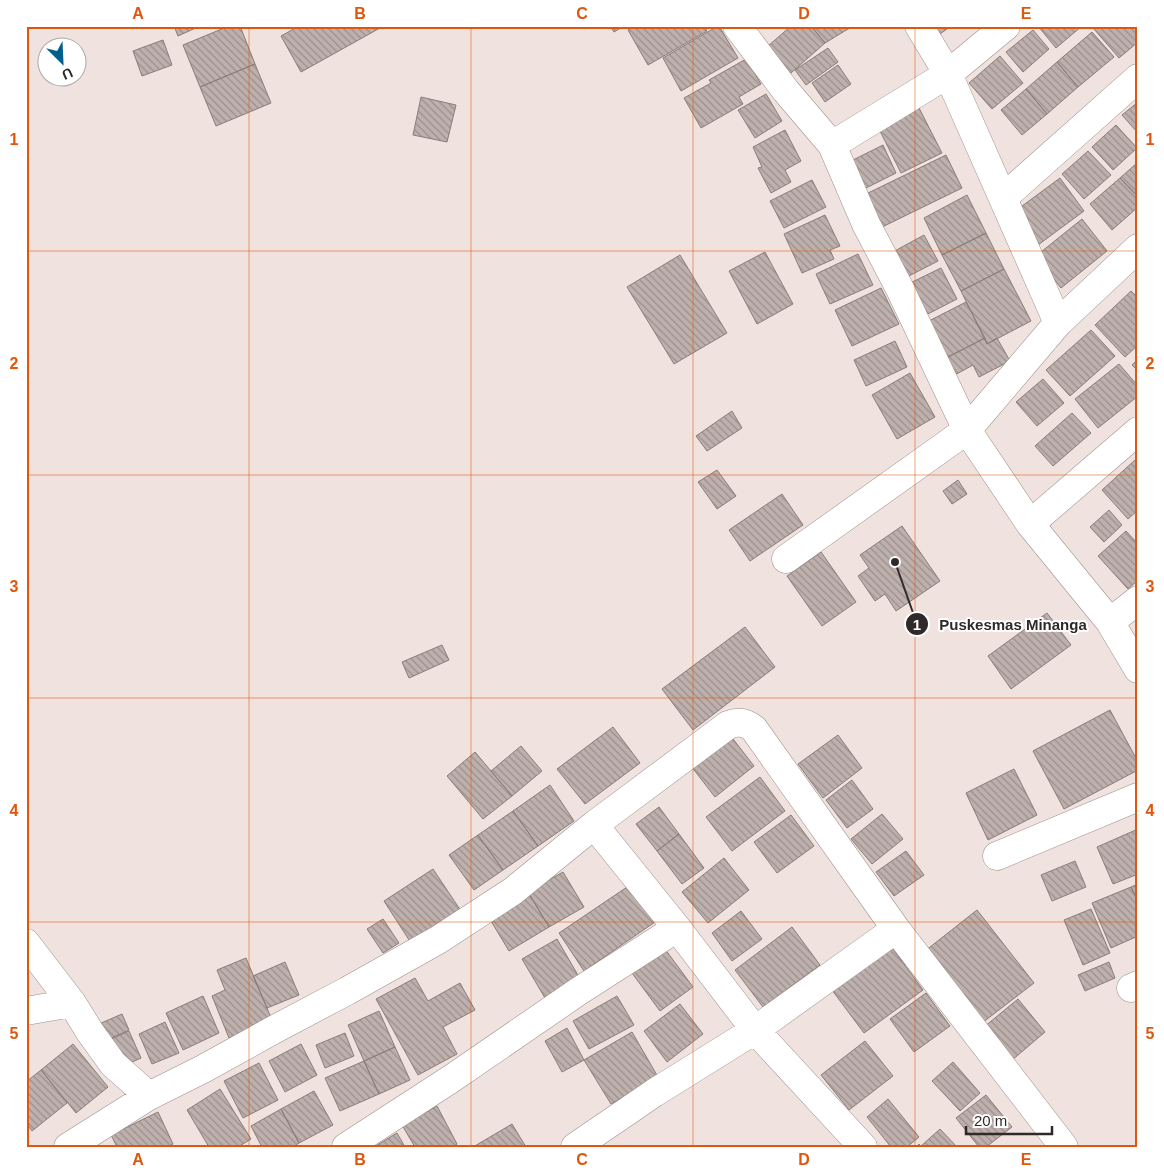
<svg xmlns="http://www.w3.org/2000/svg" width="1164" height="1173" font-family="Arial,sans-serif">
	<defs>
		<pattern id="building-back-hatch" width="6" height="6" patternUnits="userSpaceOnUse" patternTransform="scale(1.25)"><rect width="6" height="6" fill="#beb0ad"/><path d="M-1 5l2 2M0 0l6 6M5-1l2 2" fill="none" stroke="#9b8f8d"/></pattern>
	</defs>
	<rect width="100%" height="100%" fill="#f0e2df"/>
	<path fill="url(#building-back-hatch)" stroke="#897c79" d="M 174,26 L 200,26 L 178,36 Z
		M 229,26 L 240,26 L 255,64 L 200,87 L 183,45 Z
		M 299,26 L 379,26 L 380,28 L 301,72 L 281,36 Z
		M 610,26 L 624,26 L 614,32 Z
		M 635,26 L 704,26 L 707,31 L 648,65 L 628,30 Z
		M 718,26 L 719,26 L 738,58 L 681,91 L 663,58 Z
		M 791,26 L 811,26 L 825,43 L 783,80 L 760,53 Z
		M 811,26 L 853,26 L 825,43 Z
		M 933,26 L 951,26 L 940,34 Z
		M 1038,26 L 1082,26 L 1056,48 Z
		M 1098,26 L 1138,26 L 1138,42 L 1119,58 L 1094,29 Z
		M 1033,30 L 1049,49 L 1023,72 L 1006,52 Z
		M 1092,32 L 1114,57 L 1078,87 L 1057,62 Z
		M 163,40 L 172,65 L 142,76 L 133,51 Z
		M 828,48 L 838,62 L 806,85 L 795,70 Z
		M 1000,56 L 1023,83 L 992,109 L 969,83 Z
		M 746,59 L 761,84 L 739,97 L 743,104 L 701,128 L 684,98 L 711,83 L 709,80 Z
		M 1057,62 L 1078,87 L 1047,114 L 1026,89 Z
		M 255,64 L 271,103 L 216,126 L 200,87 Z
		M 838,65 L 851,84 L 825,102 L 812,83 Z
		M 1026,89 L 1047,114 L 1022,135 L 1001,110 Z
		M 766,94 L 782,121 L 755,138 L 738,110 Z
		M 421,97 L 456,105 L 447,142 L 413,135 Z
		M 1138,102 L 1138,133 L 1122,115 Z
		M 918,106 L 942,153 L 901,173 L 877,125 Z
		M 1116,125 L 1137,148 L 1113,170 L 1092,147 Z
		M 785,130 L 801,161 L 785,170 L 791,182 L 771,193 L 758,168 L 762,167 L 753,147 Z
		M 883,145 L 896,173 L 862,190 L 849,162 Z
		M 1088,151 L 1111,175 L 1084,199 L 1062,174 Z
		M 946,155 L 962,188 L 878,229 L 862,196 Z
		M 1138,162 L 1138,197 L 1120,178 Z
		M 1060,178 L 1084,211 L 1038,245 L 1014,212 Z
		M 1120,178 L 1138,197 L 1138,207 L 1112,230 L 1090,204 Z
		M 812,180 L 826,207 L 784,228 L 770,201 Z
		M 967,195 L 986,233 L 942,255 L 924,218 Z
		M 825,215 L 840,246 L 830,250 L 834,259 L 802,273 L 784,234 Z
		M 1082,219 L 1107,251 L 1061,288 L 1036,256 Z
		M 986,233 L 1004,269 L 961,291 L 942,255 Z
		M 924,235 L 938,261 L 905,278 L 891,253 Z
		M 765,252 L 793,304 L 757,324 L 729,271 Z
		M 858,254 L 873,285 L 830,304 L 816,274 Z
		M 680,255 L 727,333 L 674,364 L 627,287 Z
		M 941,268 L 957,299 L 920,318 L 904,286 Z
		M 1004,269 L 1031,321 L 987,344 L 961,291 Z
		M 881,288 L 899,324 L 852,346 L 835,310 Z
		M 1131,291 L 1138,298 L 1138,345 L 1125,357 L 1095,325 Z
		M 966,302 L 985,338 L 944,359 L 925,323 Z
		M 1091,330 L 1115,356 L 1070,396 L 1046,370 Z
		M 985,338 L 987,344 L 997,338 L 1010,361 L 979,377 L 973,365 L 953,376 L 944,359 Z
		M 895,341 L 907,367 L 866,386 L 854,360 Z
		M 1138,359 L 1138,371 L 1132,365 Z
		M 1119,364 L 1138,386 L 1138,396 L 1098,428 L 1075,399 Z
		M 910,373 L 935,417 L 897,439 L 872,395 Z
		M 1043,379 L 1064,403 L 1037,426 L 1016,402 Z
		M 732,411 L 742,428 L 707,451 L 696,436 Z
		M 1072,413 L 1091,433 L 1053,466 L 1035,446 Z
		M 1135,460 L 1138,463 L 1138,510 L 1128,519 L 1102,490 Z
		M 717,470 L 736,496 L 717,509 L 698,482 Z
		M 958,480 L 967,494 L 952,504 L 943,491 Z
		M 782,494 L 803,525 L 750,561 L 729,530 Z
		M 1109,510 L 1122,525 L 1104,542 L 1090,527 Z
		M 902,526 L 940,581 L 896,611 L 885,594 L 875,601 L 858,576 L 869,568 L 860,555 Z
		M 1126,531 L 1138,544 L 1138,580 L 1128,589 L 1098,556 Z
		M 821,552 L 856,602 L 822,626 L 787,576 Z
		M 1047,613 L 1071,645 L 1011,689 L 988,656 Z
		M 745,627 L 775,667 L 693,730 L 662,689 Z
		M 442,645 L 449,660 L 409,678 L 402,662 Z
		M 1110,710 L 1138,762 L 1138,770 L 1064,809 L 1033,751 Z
		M 613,727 L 640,763 L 585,804 L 557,769 Z
		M 730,735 L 754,766 L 715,797 L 691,766 Z
		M 838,735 L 862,768 L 823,798 L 798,764 Z
		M 521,746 L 542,771 L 512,796 L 491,771 Z
		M 475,752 L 512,796 L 483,819 L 447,776 Z
		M 1014,769 L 1037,815 L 988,840 L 966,793 Z
		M 760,777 L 785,811 L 732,851 L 706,817 Z
		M 852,780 L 873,809 L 847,828 L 826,800 Z
		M 550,785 L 574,821 L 538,846 L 513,811 Z
		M 659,807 L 679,834 L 657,851 L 636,824 Z
		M 513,811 L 538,846 L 503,870 L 478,835 Z
		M 882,814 L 903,839 L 872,864 L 851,839 Z
		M 791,815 L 814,846 L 777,873 L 754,842 Z
		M 1138,829 L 1138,874 L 1113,884 L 1097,847 Z
		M 679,834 L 704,868 L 682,884 L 657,851 Z
		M 478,835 L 503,870 L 474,890 L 449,855 Z
		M 906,851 L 924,875 L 894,896 L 876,872 Z
		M 724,858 L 749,890 L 708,923 L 682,892 Z
		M 1075,861 L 1086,887 L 1052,901 L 1041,875 Z
		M 433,869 L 461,911 L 411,943 L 384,901 Z
		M 563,872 L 584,907 L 549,927 L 528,892 Z
		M 1138,884 L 1138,902 L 1131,887 Z
		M 630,885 L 655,922 L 584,971 L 559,933 Z
		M 1131,887 L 1138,902 L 1138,936 L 1111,948 L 1092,903 Z
		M 528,892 L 549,927 L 509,951 L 488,916 Z
		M 1091,909 L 1110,953 L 1083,965 L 1064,920 Z
		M 977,910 L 1034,983 L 982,1023 L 925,951 Z
		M 741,911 L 762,939 L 732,961 L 712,933 Z
		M 383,919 L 399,943 L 383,953 L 367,929 Z
		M 792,927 L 820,965 L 763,1007 L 735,970 Z
		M 557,939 L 579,977 L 545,998 L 522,959 Z
		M 888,942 L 923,990 L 864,1033 L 829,986 Z
		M 662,945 L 693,987 L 660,1011 L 629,969 Z
		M 246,958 L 272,1020 L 229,1038 L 212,996 L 225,990 L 217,970 Z
		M 285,962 L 299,995 L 267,1008 L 253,976 Z
		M 1109,962 L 1115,978 L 1085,991 L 1078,975 Z
		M 415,978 L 428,1001 L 460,983 L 475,1010 L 443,1027 L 457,1054 L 418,1075 L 376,999 Z
		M 926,993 L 950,1026 L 914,1052 L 890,1019 Z
		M 203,996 L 219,1033 L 183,1050 L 166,1013 Z
		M 617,996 L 634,1025 L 589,1049 L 573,1021 Z
		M 1018,999 L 1045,1032 L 1011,1061 L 984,1027 Z
		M 680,1004 L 703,1034 L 667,1062 L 644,1031 Z
		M 379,1011 L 395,1047 L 364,1061 L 348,1025 Z
		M 122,1014 L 129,1030 L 107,1040 L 99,1024 Z
		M 165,1022 L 179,1053 L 152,1064 L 139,1034 Z
		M 567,1028 L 584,1060 L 562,1072 L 545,1041 Z
		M 129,1031 L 141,1058 L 121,1067 L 109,1040 Z
		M 632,1032 L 658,1077 L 611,1104 L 584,1060 Z
		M 345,1033 L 354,1056 L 325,1068 L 316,1045 Z
		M 865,1041 L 893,1076 L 849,1110 L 821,1075 Z
		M 73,1044 L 108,1087 L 76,1113 L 41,1070 Z
		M 301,1044 L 317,1075 L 285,1092 L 269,1061 Z
		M 395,1047 L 410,1080 L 379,1094 L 364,1061 Z
		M 364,1061 L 379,1094 L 340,1111 L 325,1078 Z
		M 953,1062 L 980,1093 L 960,1111 L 932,1081 Z
		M 259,1063 L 278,1100 L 243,1118 L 224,1081 Z
		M 41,1070 L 67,1103 L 32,1131 L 26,1123 L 26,1082 Z
		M 220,1089 L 251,1139 L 238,1147 L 209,1147 L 187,1110 Z
		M 314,1091 L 333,1125 L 299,1143 L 281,1109 Z
		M 986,1095 L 1012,1127 L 986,1147 L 979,1147 L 956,1118 Z
		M 888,1099 L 919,1137 L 907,1147 L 891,1147 L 867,1117 Z
		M 437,1106 L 457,1144 L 453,1147 L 415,1147 L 402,1125 Z
		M 281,1109 L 299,1143 L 293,1147 L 262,1147 L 251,1126 Z
		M 158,1112 L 173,1144 L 168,1147 L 117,1147 L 111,1135 Z
		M 512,1124 L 526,1147 L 473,1147 Z
		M 940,1129 L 957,1147 L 917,1147 L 919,1144 L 921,1146 Z
		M 397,1133 L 405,1147 L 374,1147 Z"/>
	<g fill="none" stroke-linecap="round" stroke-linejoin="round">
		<g stroke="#9d908d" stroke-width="29">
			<path id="minor" d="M 737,26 L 786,91 L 832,145 L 866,224 L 900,289 L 967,430 L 1030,524 L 1110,622 L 1138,669
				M 919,26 L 948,74 L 1058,323
				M 832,145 L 948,74 L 1006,26
				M 1003,198 L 1138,78
				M 1030,524 L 1138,431
				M 786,559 L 967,430 L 1058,323 L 1138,248
				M 1110,622 L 1138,600
				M 594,825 L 728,725 C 738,721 746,722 754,729 L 896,929 L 1064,1147
				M 997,856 L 1138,797
				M 26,943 L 72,1003 L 90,1032 L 113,1064 L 149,1096
				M 1131,988 L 1138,985
				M 26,1011 L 72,1003
				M 68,1147 L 149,1096 L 203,1069 L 277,1028 L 347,991 L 438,940 L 513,891 L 594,825 L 677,928 L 755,1030 L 863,1147
				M 346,1147 L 451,1079 L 579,991 L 677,928
				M 575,1147 L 654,1093 L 755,1030 L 896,929"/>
		</g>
		<use href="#minor" stroke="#fff" stroke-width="28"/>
	</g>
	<path fill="none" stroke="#df570d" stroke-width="1" stroke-opacity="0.55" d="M 249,26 L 249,1147M 471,26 L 471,1147M 693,26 L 693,1147M 915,26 L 915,1147M 26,251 L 1138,251M 26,475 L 1138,475M 26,698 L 1138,698M 26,922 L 1138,922"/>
	<path fill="none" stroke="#2f2a29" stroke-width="2" d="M895 562L917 624"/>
	<g fill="#2f2a29" stroke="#fff" stroke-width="2">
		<circle cx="895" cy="562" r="5"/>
		<circle cx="917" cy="624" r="12"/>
	</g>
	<g font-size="15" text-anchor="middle" font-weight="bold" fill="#fff">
		<text x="917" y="630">1</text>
	</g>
	<g font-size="15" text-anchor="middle" font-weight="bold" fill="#2f2a29" stroke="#fff" stroke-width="4" stroke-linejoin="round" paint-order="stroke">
		<text x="1013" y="630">Puskesmas Minanga</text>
	</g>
	<rect width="1164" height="1173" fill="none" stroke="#ffffff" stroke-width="55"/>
	<g transform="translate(62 62) rotate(156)"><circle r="24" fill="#ffffff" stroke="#acaaa9"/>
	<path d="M0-4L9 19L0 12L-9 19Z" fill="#005e8f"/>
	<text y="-8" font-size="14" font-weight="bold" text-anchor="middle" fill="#2f2a29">U</text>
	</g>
	<path d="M966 1126v8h86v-8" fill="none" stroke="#2f2a29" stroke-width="2.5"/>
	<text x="974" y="1126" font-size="15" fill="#2f2a29" stroke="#ffffff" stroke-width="4" paint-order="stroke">20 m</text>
	<rect x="28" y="28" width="1108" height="1118" fill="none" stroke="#df570d" stroke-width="2"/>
	<g font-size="16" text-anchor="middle" font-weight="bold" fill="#df570d">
		<text x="138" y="19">A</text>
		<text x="360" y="19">B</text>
		<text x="582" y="19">C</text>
		<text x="804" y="19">D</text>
		<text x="1026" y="19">E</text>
		<text x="14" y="145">1</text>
		<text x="1150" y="145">1</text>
		<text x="14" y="369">2</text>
		<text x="1150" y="369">2</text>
		<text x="14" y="592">3</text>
		<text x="1150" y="592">3</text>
		<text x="14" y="816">4</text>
		<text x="1150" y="816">4</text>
		<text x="14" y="1039">5</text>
		<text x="1150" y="1039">5</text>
		<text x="138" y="1165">A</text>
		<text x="360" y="1165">B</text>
		<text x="582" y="1165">C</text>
		<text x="804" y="1165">D</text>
		<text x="1026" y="1165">E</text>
	</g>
</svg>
